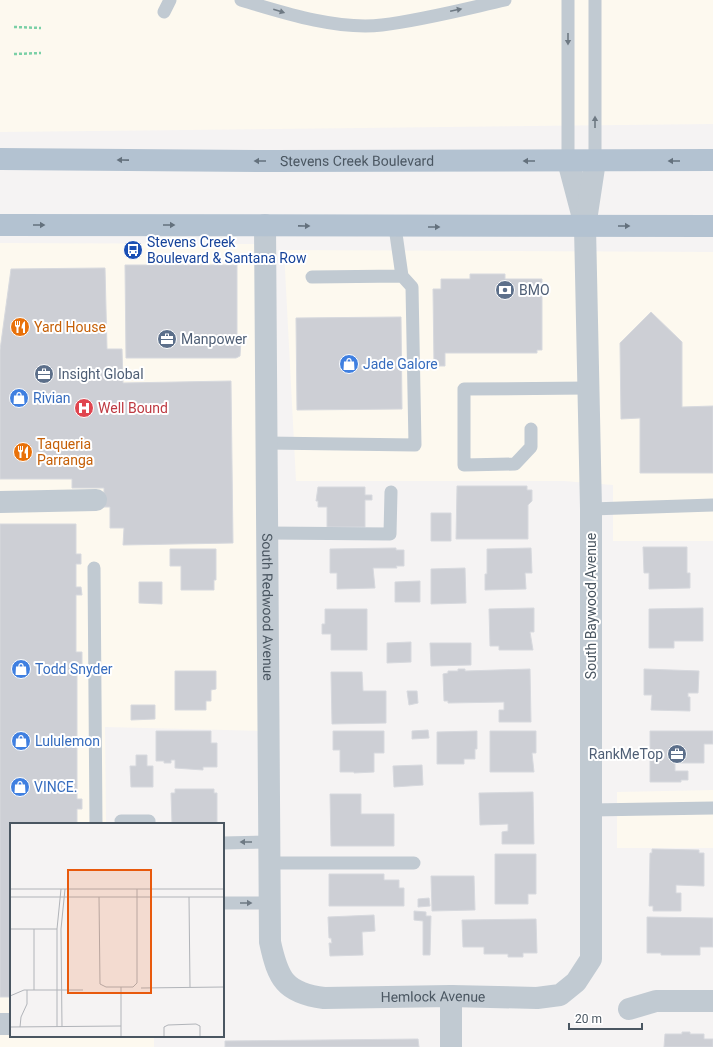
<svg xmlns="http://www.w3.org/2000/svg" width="713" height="1047" font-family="Roboto,sans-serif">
	<rect width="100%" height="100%" fill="#f5f3f3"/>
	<path fill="#fdf9ef" d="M 0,0 L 713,0 L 713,124 L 0,132 Z
		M 0,243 L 261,244 L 263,731 L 105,727 L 106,824 L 11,824 L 11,1036 L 154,1036 L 154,1047 L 0,1047 Z
		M 284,250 L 713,252 L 713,541 L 613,541 L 613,485 L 564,481 L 296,481 Z
		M 713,790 L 713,848 L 617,848 L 617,792 Z"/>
	<path fill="#cdcfd5" stroke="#d7d9de" d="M 125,265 L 237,265 L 237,336 L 241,339 L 240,356 L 236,358 L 126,358 Z
		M 105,268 L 107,349 L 122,349 L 123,383 L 231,381 L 233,543 L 123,545 L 124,528 L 110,528 L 110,507 L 104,507 L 104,488 L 72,488 L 72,479 L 0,479 L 0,350 L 11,269 Z
		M 470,274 L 505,274 L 505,279 L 542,279 L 542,350 L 537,350 L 537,353 L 445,353 L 445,366 L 434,366 L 433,289 L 441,289 L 441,279 L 470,279 Z
		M 651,312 L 682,342 L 682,407 L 713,406 L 713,473 L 640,473 L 640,418 L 621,419 L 620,343 Z
		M 401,317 L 402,409 L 297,410 L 296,318 Z
		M 457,486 L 527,486 L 527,490 L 532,490 L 532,501 L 528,505 L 528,539 L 456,539 Z
		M 318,487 L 365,487 L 365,495 L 372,495 L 372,500 L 365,500 L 365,527 L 327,527 L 327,507 L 318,507 L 318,501 L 316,501 Z
		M 431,513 L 451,513 L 451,541 L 431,541 Z
		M 0,524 L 76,524 L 76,554 L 81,554 L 81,564 L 76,564 L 76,587 L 81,587 L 82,595 L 76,595 L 76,652 L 82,652 L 82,664 L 77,664 L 77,799 L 82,799 L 82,809 L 77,809 L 77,824 L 11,824 L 11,997 L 0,997 Z
		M 643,547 L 687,547 L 687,573 L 690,573 L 690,588 L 649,589 L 649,573 L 644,573 Z
		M 396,548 L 396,550 L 404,550 L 404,566 L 396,566 L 397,568 L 373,568 L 375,588 L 337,589 L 337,573 L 330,573 L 330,549 Z
		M 531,548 L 532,573 L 525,573 L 526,589 L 485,590 L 485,574 L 487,574 L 487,549 Z
		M 170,549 L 216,549 L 216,580 L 214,580 L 214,590 L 181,590 L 181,566 L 170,566 Z
		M 465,568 L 466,603 L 431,604 L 431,569 Z
		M 420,581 L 420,602 L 395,602 L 395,582 Z
		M 139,582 L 162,582 L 162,604 L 139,603 Z
		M 534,608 L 534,632 L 530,632 L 533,650 L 499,650 L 499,646 L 490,646 L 489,609 Z
		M 703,608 L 703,641 L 674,641 L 674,648 L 649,648 L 649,609 Z
		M 325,609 L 367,609 L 367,650 L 331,650 L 331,634 L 322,634 L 322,624 L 325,624 Z
		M 411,642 L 411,662 L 387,663 L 387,643 Z
		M 430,643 L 471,643 L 471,665 L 431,666 Z
		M 458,669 L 465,669 L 465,671 L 530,669 L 531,722 L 499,722 L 499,710 L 504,710 L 504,702 L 448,703 L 448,701 L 444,701 L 443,674 L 448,673 L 448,671 L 458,671 Z
		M 644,669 L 699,671 L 698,693 L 688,693 L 688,697 L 690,697 L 690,711 L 651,710 L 652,695 L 644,695 Z
		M 175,671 L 216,671 L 216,689 L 211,690 L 211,701 L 206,701 L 206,710 L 175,710 Z
		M 331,672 L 362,672 L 363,691 L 386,691 L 386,723 L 332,724 Z
		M 407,691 L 417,691 L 418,703 L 409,705 Z
		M 131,705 L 155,705 L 155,719 L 131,720 Z
		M 428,730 L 429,738 L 412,739 L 412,731 Z
		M 156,731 L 211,731 L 211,743 L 217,743 L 217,767 L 203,767 L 203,770 L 175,768 L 175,760 L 171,760 L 171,763 L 164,763 L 164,761 L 156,761 Z
		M 333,731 L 384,731 L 384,753 L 374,753 L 374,772 L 354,773 L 354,772 L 340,772 L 340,750 L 333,750 Z
		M 477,731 L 477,749 L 475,749 L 475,759 L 464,759 L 464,764 L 437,764 L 437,732 Z
		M 490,731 L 536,731 L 536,753 L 532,753 L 534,772 L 490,772 Z
		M 650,731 L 713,731 L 713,744 L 704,744 L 704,763 L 675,763 L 675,771 L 688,771 L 688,780 L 681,780 L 681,782 L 650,782 Z
		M 136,755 L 147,755 L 147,766 L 153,766 L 153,787 L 131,787 L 130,766 L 136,766 Z
		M 422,765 L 423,785 L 394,787 L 393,766 Z
		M 175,789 L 214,789 L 214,793 L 217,793 L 217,823 L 172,824 L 171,793 L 175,793 Z
		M 533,792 L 534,844 L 502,844 L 502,832 L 508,831 L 508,824 L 480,825 L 479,793 Z
		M 330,794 L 361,794 L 361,814 L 394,814 L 394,846 L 331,846 Z
		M 652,849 L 699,850 L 699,853 L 704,853 L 704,886 L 676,885 L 676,893 L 681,893 L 681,911 L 653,911 L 653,906 L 649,906 L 650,853 L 652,853 Z
		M 495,854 L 536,854 L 536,894 L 528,894 L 528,904 L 495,904 Z
		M 329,874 L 384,874 L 384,880 L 399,880 L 399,888 L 404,888 L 404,906 L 329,906 Z
		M 431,876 L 474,876 L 475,910 L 432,911 Z
		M 429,898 L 430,906 L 418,907 L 418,899 Z
		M 414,911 L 426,912 L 426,916 L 431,916 L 430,955 L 423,955 L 423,921 L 414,920 Z
		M 374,915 L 375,931 L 362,932 L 363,955 L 330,956 L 329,943 L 332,943 L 331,938 L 329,938 L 328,917 Z
		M 647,917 L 713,918 L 713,947 L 700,947 L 700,955 L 661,955 L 661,953 L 647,953 Z
		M 536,919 L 537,953 L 523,953 L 523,957 L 508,957 L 508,954 L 484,954 L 484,947 L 463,947 L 462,920 Z
		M 682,1032 L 690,1032 L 690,1034 L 704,1034 L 704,1039 L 713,1039 L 713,1047 L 664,1047 L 665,1034 L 682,1034 Z
		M 418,1039 L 419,1047 L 225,1047 L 225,1041 Z"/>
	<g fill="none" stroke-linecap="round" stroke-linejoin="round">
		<path stroke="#7ad0a6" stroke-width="2.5" stroke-dasharray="3 2" stroke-linecap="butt" d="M 14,27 L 41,28
			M 14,54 L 41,53"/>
		<path stroke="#c1cad2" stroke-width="13" d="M 241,0 C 284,13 336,30 382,25 C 423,20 465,9 505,0
			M 568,0 L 568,161
			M 164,12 L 170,0
			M 595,161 L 595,0
			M 312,277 L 402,276
			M 531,429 L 531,447 L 515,464 L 464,465 L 464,389 L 588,388
			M 267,443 L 415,445 L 412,287 L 402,276 L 395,227
			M 591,509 L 713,505
			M 268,533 L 390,534 L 391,492
			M 94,568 L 96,824
			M 591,810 L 713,808
			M 121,821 L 149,821 L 149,824
			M 223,843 L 270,842
			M 270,863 L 414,863
			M 223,903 L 270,903"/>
		<g stroke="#c1cad2" stroke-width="22">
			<path d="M 568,161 L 583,218"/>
			<path id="s1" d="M 265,225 L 270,942 C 278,979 285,993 324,998 L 451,996 L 537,998 L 560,995 L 576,982 L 591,959 L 591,509 L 585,227 L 595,161"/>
			<path d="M 0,502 L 96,500"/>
			<path d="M 451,996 L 451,1047"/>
			<path d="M 629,1009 L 656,1001 L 713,1001"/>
			<path d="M 0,1024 L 11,1024"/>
		</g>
		<g stroke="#b3c2d1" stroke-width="22">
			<path id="s2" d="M 0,159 L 270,161 L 713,160"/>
			<path d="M 0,225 L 713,226"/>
		</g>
	</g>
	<defs><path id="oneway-solid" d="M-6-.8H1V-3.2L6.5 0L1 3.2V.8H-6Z"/></defs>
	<g fill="#6e7983">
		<use href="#oneway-solid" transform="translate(456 10) rotate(-12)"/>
		<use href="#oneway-solid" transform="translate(279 11) rotate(17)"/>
		<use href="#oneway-solid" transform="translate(568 39) rotate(90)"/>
		<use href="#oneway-solid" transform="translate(595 122) rotate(-90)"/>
		<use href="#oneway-solid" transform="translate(246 842) rotate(180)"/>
		<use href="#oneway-solid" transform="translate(246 903)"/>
	</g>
	<g fill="#64717d">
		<use href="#oneway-solid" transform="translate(123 160) rotate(-179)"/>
		<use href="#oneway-solid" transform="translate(260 161) rotate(-180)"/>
		<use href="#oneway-solid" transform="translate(529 161) rotate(180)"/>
		<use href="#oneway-solid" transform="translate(674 161) rotate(180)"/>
		<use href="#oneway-solid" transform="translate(39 225)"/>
		<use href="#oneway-solid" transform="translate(169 225)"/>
		<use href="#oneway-solid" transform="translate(304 226) rotate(1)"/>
		<use href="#oneway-solid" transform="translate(624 226)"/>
		<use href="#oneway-solid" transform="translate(434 227)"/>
	</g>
	<defs>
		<g id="bus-disc" transform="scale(1)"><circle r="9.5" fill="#1a4fb4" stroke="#fff"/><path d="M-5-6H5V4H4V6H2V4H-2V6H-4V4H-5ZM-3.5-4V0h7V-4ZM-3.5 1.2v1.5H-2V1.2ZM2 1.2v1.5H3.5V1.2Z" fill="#fff"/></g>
		<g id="bank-disc" transform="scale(1)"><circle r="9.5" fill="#5c6f8a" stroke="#fff"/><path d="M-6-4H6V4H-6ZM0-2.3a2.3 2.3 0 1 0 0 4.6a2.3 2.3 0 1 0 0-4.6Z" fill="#fff"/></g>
		<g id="restaurant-disc" transform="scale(1)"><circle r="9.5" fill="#e8710a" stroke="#fff"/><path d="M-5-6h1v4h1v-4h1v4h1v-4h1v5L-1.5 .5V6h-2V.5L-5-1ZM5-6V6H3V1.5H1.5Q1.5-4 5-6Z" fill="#fff"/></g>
		<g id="office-disc" transform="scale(1)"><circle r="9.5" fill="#5c6f8a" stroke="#fff"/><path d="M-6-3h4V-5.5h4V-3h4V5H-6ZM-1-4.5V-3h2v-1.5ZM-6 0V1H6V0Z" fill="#fff"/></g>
		<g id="shop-disc" transform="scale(1)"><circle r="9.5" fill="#3f7fe0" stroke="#fff"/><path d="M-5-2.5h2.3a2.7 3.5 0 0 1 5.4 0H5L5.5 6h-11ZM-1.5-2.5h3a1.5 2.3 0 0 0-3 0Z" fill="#fff"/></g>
		<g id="hospital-disc" transform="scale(1)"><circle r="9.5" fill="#e0444e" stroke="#fff"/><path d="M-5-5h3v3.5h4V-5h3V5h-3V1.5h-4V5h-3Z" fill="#fff"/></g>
	</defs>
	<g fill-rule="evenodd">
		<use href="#bus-disc" x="133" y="250"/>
		<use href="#bank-disc" x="505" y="290"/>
		<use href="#restaurant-disc" x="20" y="327"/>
		<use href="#office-disc" x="167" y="339"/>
		<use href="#shop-disc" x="349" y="364"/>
		<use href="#office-disc" x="44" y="374"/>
		<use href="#shop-disc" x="19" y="398"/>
		<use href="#hospital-disc" x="84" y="408"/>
		<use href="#restaurant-disc" x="23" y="452"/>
		<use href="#shop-disc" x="21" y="669"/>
		<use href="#shop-disc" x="21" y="741"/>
		<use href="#office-disc" x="677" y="754"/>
		<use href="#shop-disc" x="20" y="787"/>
	</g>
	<g text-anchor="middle" stroke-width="4" stroke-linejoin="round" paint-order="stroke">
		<g font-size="14" fill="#4a5661" stroke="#fff">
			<text dy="5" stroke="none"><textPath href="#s2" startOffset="357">Stevens Creek Boulevard</textPath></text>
			<text transform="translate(591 606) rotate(-90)" y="5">South Baywood Avenue</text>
			<text dy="5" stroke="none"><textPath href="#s1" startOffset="382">South Redwood Avenue</textPath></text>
			<text dy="5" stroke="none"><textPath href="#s1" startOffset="912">Hemlock Avenue</textPath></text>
		</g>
		<g font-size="14" fill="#164399" stroke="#fff" text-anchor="start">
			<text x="147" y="247">Stevens Creek<tspan x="147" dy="16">Boulevard &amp; Santana Row</tspan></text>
		</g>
		<g font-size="14" fill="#4e5e75" stroke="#fff" text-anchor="start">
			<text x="519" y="295">BMO</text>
			<text x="181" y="344">Manpower</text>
			<text x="58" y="379">Insight Global</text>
			<text x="663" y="759" text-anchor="end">RankMeTop</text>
		</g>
		<g font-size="14" fill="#c56008" stroke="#fff" text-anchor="start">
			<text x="34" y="332">Yard House</text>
			<text x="37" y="449">Taqueria<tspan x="37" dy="16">Parranga</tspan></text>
		</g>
		<g font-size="14" fill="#366cbe" stroke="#fff" text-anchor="start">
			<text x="363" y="369">Jade Galore</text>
			<text x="33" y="403">Rivian</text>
			<text x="35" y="674">Todd Snyder</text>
			<text x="35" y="746">Lululemon</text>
			<text x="34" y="792">VINCE.</text>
		</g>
		<g font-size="14" fill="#be3a42" stroke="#fff" text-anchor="start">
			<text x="98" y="413">Well Bound</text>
		</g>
	</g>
	<g transform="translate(10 823)">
		<rect width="214" height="214" fill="#f5f3f3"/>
		<path fill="none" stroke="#b1b4b9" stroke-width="1" d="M 0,66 L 214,66M 0,74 L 0,106M 0,74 L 214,74M 89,74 L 90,161 L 96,164 L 123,164 L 127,160 L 127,66M 179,74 L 180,164M 0,106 L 47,106M 111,164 L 111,214M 131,165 L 214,164M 24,167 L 24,106M 0,173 L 14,167 L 73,167M 0,204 L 111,203M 10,204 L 11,194 L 17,181 L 17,167M 47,204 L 47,106 L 51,66M 52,204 L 51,106 L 55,66M 154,214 L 154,204 L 158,202 L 186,201 L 190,203 L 190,214"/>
		<path fill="#e8590c" fill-opacity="0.15" stroke="#e8590c" stroke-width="2" d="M 58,47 L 141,47 L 141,170 L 58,170 Z"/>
		<rect width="214" height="214" fill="none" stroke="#4a5661" stroke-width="2"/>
	</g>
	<path d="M569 1023v6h73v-6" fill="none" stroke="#4a5661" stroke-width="2"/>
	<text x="575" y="1023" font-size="12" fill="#4a5661" stroke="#ffffff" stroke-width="3" paint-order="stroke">20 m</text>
</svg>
